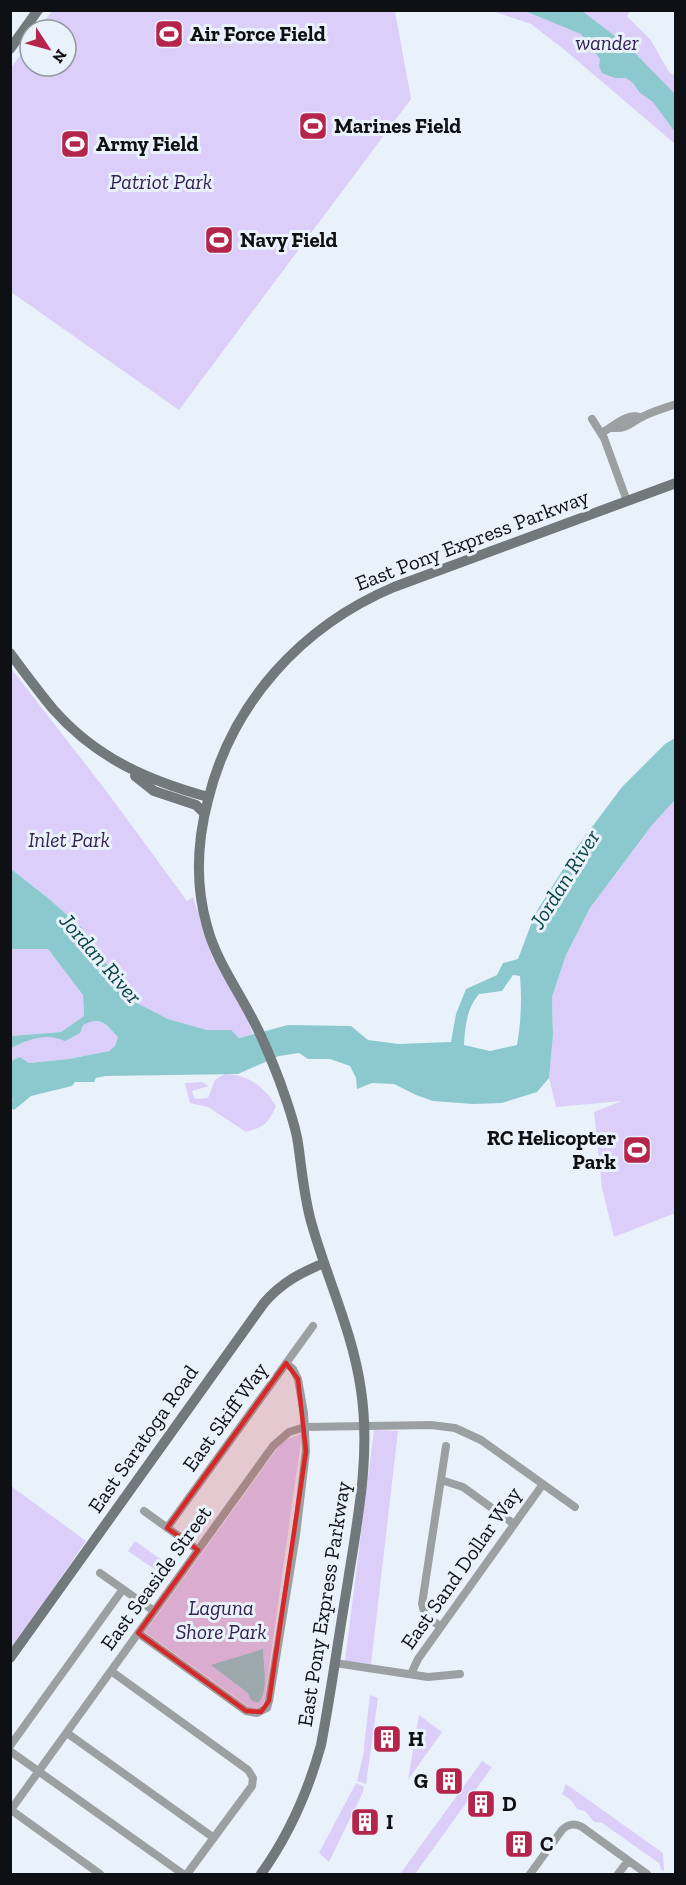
<svg xmlns="http://www.w3.org/2000/svg" width="686" height="1885" font-family="'Zilla Slab',serif">
	<rect width="100%" height="100%" fill="#e9f2fb"/>
	<path fill="#dbcef9" d="M 53,10 L 395,11 L 411,99 L 179,410 L 11,292 L 11,68 L 30,41 L 30,66 L 66,66 L 66,30 L 38,30 Z
		M 492,11 L 630,11 L 627,16 L 650,39 L 669,72 L 675,76 L 675,144 L 566,51 L 531,24 Z
		M 10,667 L 107,792 L 187,901 L 193,897 L 212,957 L 245,1014 L 253,1034 L 239,1038 L 230,1031 L 207,1030 L 168,1019 L 131,1000 L 109,969 L 48,898 L 11,869 Z
		M 675,800 L 675,1213 L 614,1237 L 602,1188 L 594,1112 L 622,1101 L 556,1107 L 549,1078 L 553,1036 L 552,997 L 566,955 L 590,908 L 652,825 Z
		M 10,949 L 48,949 L 83,995 L 84,1016 L 61,1032 L 11,1036 Z
		M 91,1020 C 104,1021 110,1028 118,1037 L 115,1046 L 109,1051 L 69,1059 L 29,1063 L 20,1057 L 11,1061 L 11,1048 L 40,1036 L 54,1036 Z
		M 224,1074 C 247,1074 264,1086 276,1106 C 268,1124 264,1127 246,1132 L 208,1107 L 190,1103 L 185,1083 L 202,1082 L 209,1086 L 192,1091 L 195,1099 L 208,1098 L 215,1080 Z
		M 374,1430 L 398,1431 L 371,1664 L 345,1661 Z
		M 302,1433 L 264,1704 L 253,1710 L 145,1632 L 282,1442 Z
		M 11,1486 L 86,1541 L 11,1650 Z
		M 135,1541 L 170,1566 L 163,1575 L 128,1551 Z
		M 370,1695 L 378,1698 L 366,1784 L 357,1781 L 364,1752 L 364,1746 Z
		M 419,1715 L 442,1732 L 408,1780 Z
		M 482,1761 L 492,1767 L 415,1874 L 400,1874 Z
		M 356,1783 L 364,1787 L 363,1792 L 329,1862 L 319,1853 Z
		M 566,1784 L 663,1853 L 664,1871 L 661,1869 L 659,1863 L 602,1823 L 594,1822 L 585,1811 L 577,1809 L 572,1801 L 562,1794 Z"/>
	<path fill="#8cc9ce" fill-rule="evenodd" d="M 525,11 L 582,11 L 628,46 L 675,94 L 675,132 L 653,102 L 640,93 L 633,83 L 626,78 L 615,78 L 602,73 L 599,66 L 600,59 L 581,34 Z
		M 675,738 L 675,800 L 652,825 L 590,908 L 566,955 L 552,997 L 553,1036 L 549,1078 L 537,1092 L 502,1103 L 473,1104 L 433,1101 L 416,1095 L 394,1084 L 372,1083 L 357,1089 L 356,1078 L 350,1066 L 330,1059 L 308,1059 L 299,1053 L 279,1056 L 238,1074 L 105,1076 L 96,1078 L 94,1082 L 75,1082 L 72,1086 L 31,1096 L 14,1110 L 11,1108 L 10,1102 L 13,1099 L 11,1099 L 11,1061 L 20,1057 L 29,1063 L 69,1059 L 109,1051 L 115,1046 L 118,1037 C 107,1025 100,1015 83,1025 L 80,1033 L 65,1041 C 45,1032 29,1040 11,1048 L 11,1036 L 61,1032 L 84,1016 L 83,995 L 48,949 L 11,949 L 11,869 L 48,898 L 83,929 L 131,1000 L 168,1019 L 207,1030 L 231,1030 L 239,1038 L 288,1025 L 351,1026 L 368,1040 L 398,1044 L 451,1042 L 456,1014 L 466,989 L 497,975 L 503,963 L 518,959 L 535,914 L 577,847 L 622,787 L 665,744 ZM 513,975 L 520,976 C 522,1000 521,1022 517,1045 L 490,1051 L 464,1045 C 465,1026 467,1008 479,994 L 502,991 Z
		M 263,1649 C 263,1664 269,1690 259,1702 C 252,1703 250,1699 248,1693 L 211,1665 Z"/>
	<g fill="none" stroke-linecap="round" stroke-linejoin="round">
		<path stroke="#9ba0a2" stroke-width="8" d="M 592,419 L 604,438 L 627,501
			M 613,428 C 629,429 632,421 644,416 C 654,411 665,408 676,404
			M 601,433 C 614,427 625,413 640,417
			M 441,1480 L 463,1487 L 514,1524
			M 144,1511 L 198,1550
			M 167,1528 L 313,1326
			M 100,1573 L 154,1611
			M 441,1627 L 425,1615 L 422,1604 L 446,1446
			M 138,1633 L 246,1711 L 257,1713 L 267,1708 L 269,1701 L 296,1535 L 306,1451 L 304,1413 L 298,1379 L 293,1369 L 286,1363
			M 335,1663 L 428,1677 L 460,1674
			M 111,1671 L 248,1770 L 253,1778 L 252,1786 L 187,1874
			M 411,1674 L 418,1659 L 543,1484
			M 67,1733 L 214,1838
			M 10,1746 L 123,1589
			M 10,1751 L 183,1874
			M 11,1810 L 100,1874
			M 10,1811 L 273,1446 L 289,1432 L 305,1427 L 431,1425 L 455,1428 L 481,1440 L 575,1507
			M 530,1874 L 562,1830 C 568,1824 575,1823 582,1827 L 647,1874
			M 618,1874 L 628,1861"/>
		<path stroke="#72797d" stroke-width="10" d="M 10,49 L 38,10
			M 10,653 C 24,672 38,691 53,709 C 96,758 147,780 208,797
			M 135,776 L 154,791 L 196,805 L 204,813
			M 10,1658 L 264,1303 C 281,1283 300,1273 324,1263
			M 261,1874 C 289,1835 308,1792 321,1745 C 331,1693 338,1640 347,1587 C 357,1522 371,1457 361,1390 C 353,1333 328,1281 312,1225 C 304,1198 302,1171 298,1143 C 295,1123 287,1102 280,1082 C 272,1061 263,1038 252,1018 C 236,987 216,960 207,926 C 195,884 197,842 208,800 C 232,702 302,626 394,587 L 676,483"/>
	</g>
	<path fill="#d62828" fill-opacity="0.2" stroke="#d62828" stroke-width="4.5" stroke-linejoin="round" d="M 286,1363 L 298,1379 L 306,1451 L 269,1701 L 261,1712 L 246,1711 L 138,1633 L 198,1550 L 167,1528 Z"/>
	<defs>
		<g id="stadium-square" transform="scale(1.5)"><rect x="-9" y="-9" width="18" height="18" rx="4" fill="#b5244a" stroke="#e9f2fb"/><path d="M0-5a6.5 5 0 1 0 0 10a6.5 5 0 1 0 0-10ZM-3.5-1.8h7v3.6h-7Z" fill="#fff"/></g>
		<g id="building-square" transform="scale(1.5)"><rect x="-9" y="-9" width="18" height="18" rx="4" fill="#b5244a" stroke="#e9f2fb"/><path d="M-4-6H4V6H1V3H-1V6H-4ZM-2.5-4.3h1.7v1.8h-1.7ZM.8-4.3h1.7v1.8H.8ZM-2.5-1h1.7V.8h-1.7ZM.8-1h1.7V.8H.8Z" fill="#fff"/></g>
	</defs>
	<g fill-rule="evenodd">
		<use href="#stadium-square" x="169" y="34"/>
		<use href="#stadium-square" x="313" y="126"/>
		<use href="#stadium-square" x="75" y="144"/>
		<use href="#stadium-square" x="219" y="240"/>
		<use href="#stadium-square" x="637" y="1150"/>
		<use href="#building-square" x="387" y="1739"/>
		<use href="#building-square" x="449" y="1781"/>
		<use href="#building-square" x="481" y="1804"/>
		<use href="#building-square" x="365" y="1822"/>
		<use href="#building-square" x="519" y="1844"/>
	</g>
	<g text-anchor="middle" stroke-width="6" stroke-linejoin="round" paint-order="stroke">
		<g font-size="21" font-weight="bold" fill="#0e1013" stroke="#e9f2fb" text-anchor="start">
			<text x="190" y="41">Air Force Field</text>
			<text x="334" y="133">Marines Field</text>
			<text x="96" y="151">Army Field</text>
			<text x="240" y="247">Navy Field</text>
			<text x="616" y="1145" text-anchor="end">RC Helicopter<tspan x="616" dy="24">Park</tspan></text>
			<text x="408" y="1746">H</text>
			<text x="428" y="1788" text-anchor="end">G</text>
			<text x="502" y="1811">D</text>
			<text x="386" y="1829">I</text>
			<text x="540" y="1851">C</text>
		</g>
		<g font-size="21" font-style="italic" fill="#352054" stroke="#e9f2fb">
			<text x="607" y="50">wander</text>
			<text x="161" y="189">Patriot Park</text>
			<text x="69" y="847">Inlet Park</text>
			<text x="221" y="1615">Laguna<tspan x="221" dy="24">Shore Park</tspan></text>
		</g>
		<g font-size="21" fill="#0e1013" stroke="#e9f2fb">
			<text transform="translate(472 540) rotate(-21)" y="7">East Pony Express Parkway</text>
			<text transform="translate(225 1417) rotate(-54)" y="7">East Skiff Way</text>
			<text transform="translate(143 1439) rotate(-55)" y="7">East Saratoga Road</text>
			<text transform="translate(461 1568) rotate(-55)" y="7">East Sand Dollar Way</text>
			<text transform="translate(156 1578) rotate(-54)" y="7">East Seaside Street</text>
			<text transform="translate(324 1604) rotate(-81)" y="7">East Pony Express Parkway</text>
		</g>
		<g font-size="22" font-style="italic" fill="#0a4448" stroke="#e9f2fb">
			<text transform="translate(564 879) rotate(-58)" y="8">Jordan River</text>
			<text transform="translate(101 958) rotate(49)" y="8">Jordan River</text>
		</g>
	</g>
	<rect width="686" height="1885" fill="none" stroke="#0e1013" stroke-width="24"/>
	<g transform="translate(48 48) rotate(126)"><circle r="28" fill="#e9f2fb" stroke="#91989e" stroke-width="1.5"/>
	<path d="M0-4.5L10 22L0 15L-10 22Z" fill="#b5244a"/>
	<text y="-9" font-size="16" font-weight="bold" text-anchor="middle" fill="#0e1013">N</text>
	</g>
</svg>
